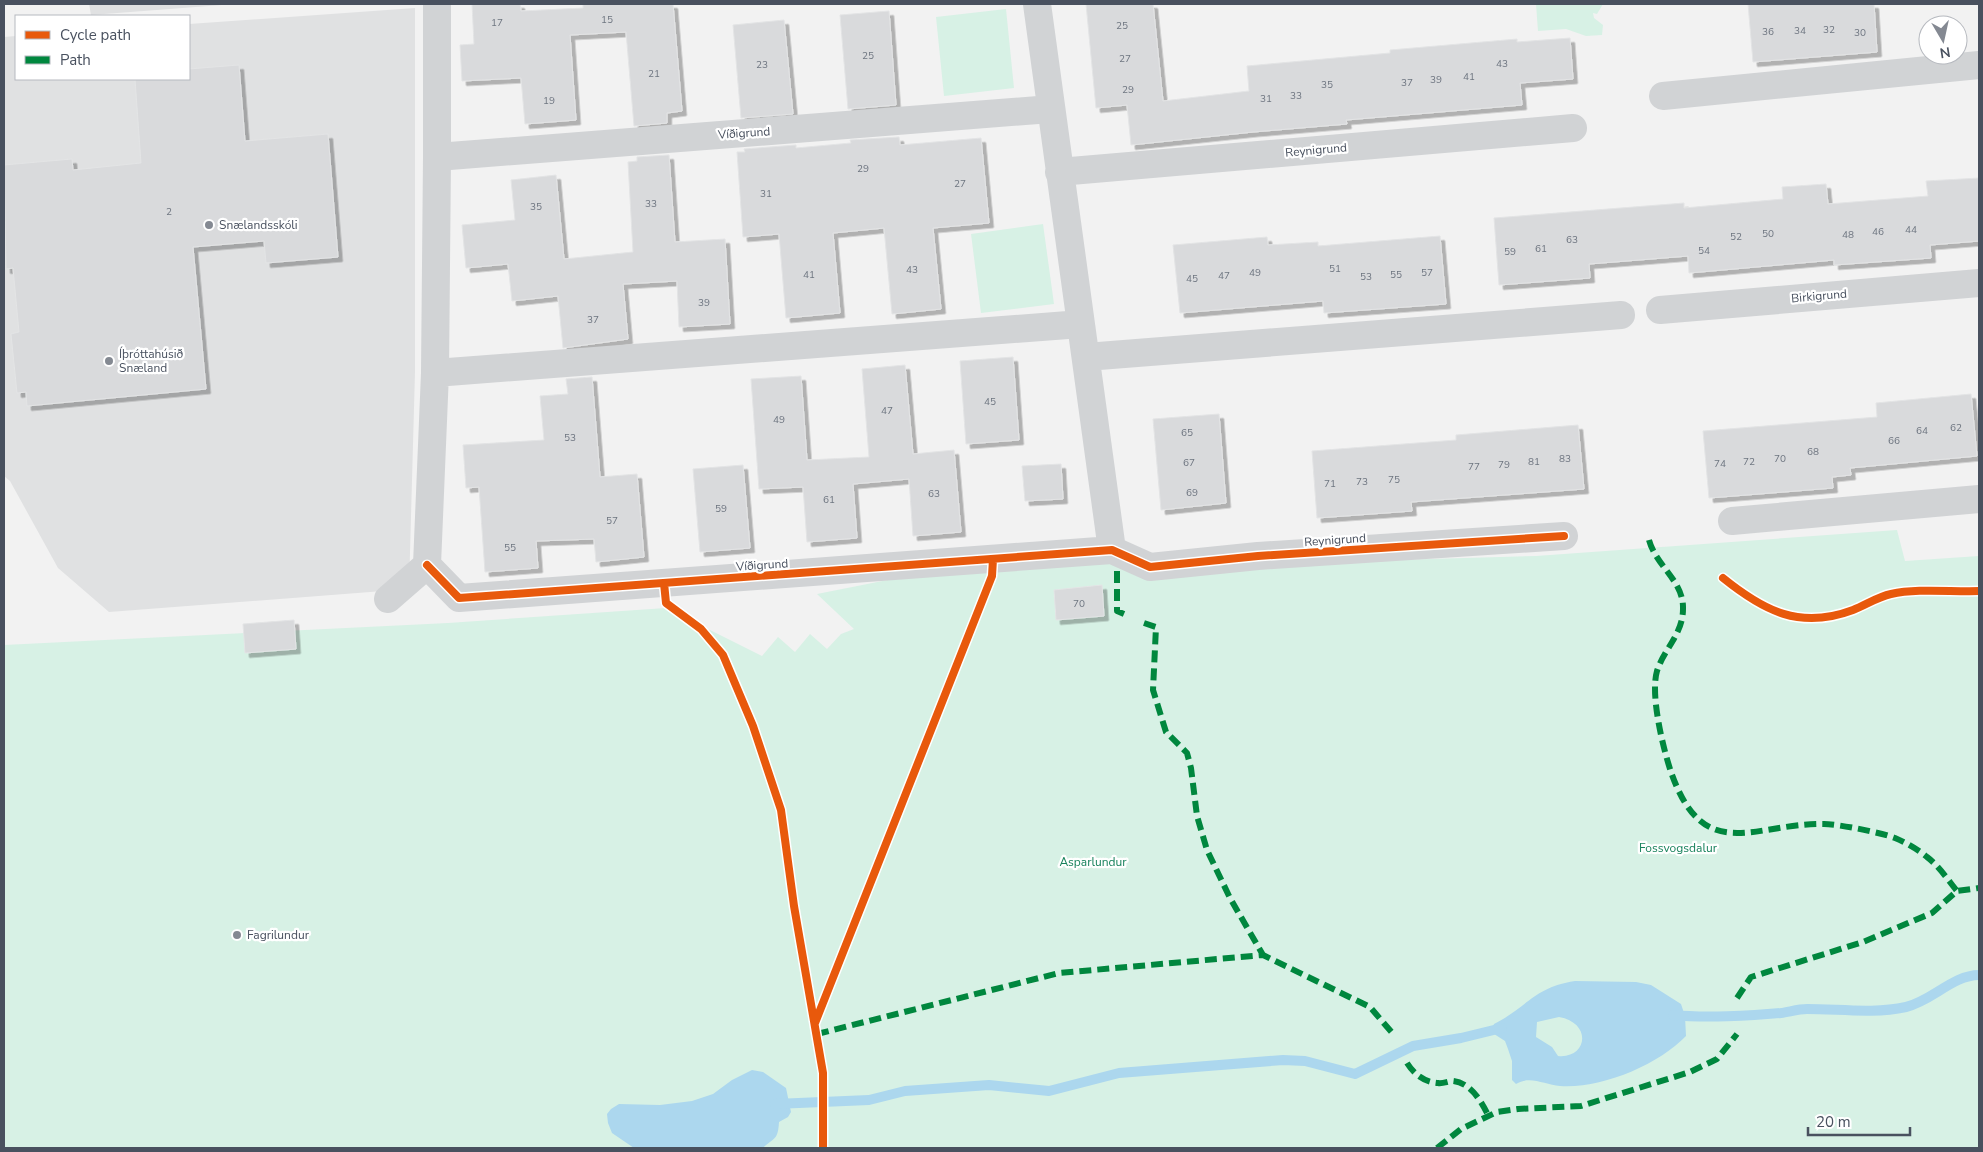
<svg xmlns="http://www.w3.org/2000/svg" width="1983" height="1152" font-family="'Nunito Sans',sans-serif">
	<defs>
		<filter id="shadow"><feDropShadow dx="4.5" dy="4.5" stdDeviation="0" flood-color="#0004"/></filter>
	</defs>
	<rect width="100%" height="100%" fill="#f2f2f2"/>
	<path fill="#e0e1e2" d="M 89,4 L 235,4 L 91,15 Z
		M 415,8 L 415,372 L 409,589 L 109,612 L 58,568 L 10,481 L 4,476 L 4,37 L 16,36 L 16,79 L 189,79 L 189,24 Z"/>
	<path fill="#d7f1e5" d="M 1536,4 L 1603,4 L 1597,14 L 1593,13 L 1594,18 L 1603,25 L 1602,35 L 1586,36 L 1566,29 L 1538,31 Z
		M 1006,9 L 1014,88 L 944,96 L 936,17 Z
		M 1043,224 L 1054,304 L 981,313 L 971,234 Z
		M 1897,530 L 1905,561 L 1979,556 L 1979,1148 L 4,1148 L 4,645 L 448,623 L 666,608 L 762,656 L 778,637 L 795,652 L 810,634 L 827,649 L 841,634 L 854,629 L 817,594 L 993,559 L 1103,552 L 1150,567 L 1536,556 Z"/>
	<path fill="#acd7ee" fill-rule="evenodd" d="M 1575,981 L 1636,982 L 1651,985 L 1681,1004 L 1685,1016 L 1686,1036 C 1658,1065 1601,1089 1560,1086 C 1545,1085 1530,1075 1516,1084 L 1512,1080 L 1512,1061 L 1508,1049 L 1505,1041 L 1491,1032 L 1494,1024 C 1528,1007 1534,987 1575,981 ZM 1559,1017 C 1593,1023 1587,1059 1558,1056 L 1552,1047 L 1536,1037 L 1537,1022 Z
		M 752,1070 L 763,1072 L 786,1088 L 791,1112 L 788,1117 L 779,1122 C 778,1141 774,1137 763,1148 L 634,1148 L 612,1133 L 608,1123 L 607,1114 L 611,1109 L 619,1104 L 660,1105 L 692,1101 L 713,1094 L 732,1080 Z"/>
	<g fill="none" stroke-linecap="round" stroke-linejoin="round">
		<path stroke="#acd7ee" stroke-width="10" d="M 1673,1015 C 1703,1018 1751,1016 1781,1013 C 1789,1012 1798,1009 1807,1009 C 1840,1009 1873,1014 1906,1007 C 1932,1001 1953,975 1979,975
			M 775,1104 L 869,1100 L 905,1091 L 989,1085 L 1049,1091 L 1119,1073 L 1283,1060 L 1305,1061 L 1355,1074 L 1413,1046 L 1461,1038 L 1502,1028"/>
	</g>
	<path fill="#d9dadc" stroke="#e3e4e5" filter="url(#shadow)" d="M 472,4 L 520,4 L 521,11 L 583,8 L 583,4 L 673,4 L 682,111 L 667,113 L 667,123 L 634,126 L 626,32 L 570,35 L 576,120 L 525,124 L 521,78 L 462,81 L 460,45 L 474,44 Z
		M 1086,4 L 1153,4 L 1163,101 L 1249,91 L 1247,66 L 1390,53 L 1390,50 L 1517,39 L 1517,42 L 1570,38 L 1573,79 L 1520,83 L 1522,105 L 1346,120 L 1347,124 L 1253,132 L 1131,145 L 1127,105 L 1096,108 Z
		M 1748,4 L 1874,4 L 1877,52 L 1753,62 Z
		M 889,11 L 896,105 L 848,109 L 840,15 Z
		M 784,20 L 793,114 L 741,118 L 733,25 Z
		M 239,65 L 245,141 L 328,134 L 338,257 L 266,263 L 264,241 L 193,247 L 206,389 L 27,406 L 26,392 L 17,393 L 11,334 L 19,332 L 13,268 L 6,269 L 4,165 L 72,159 L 73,170 L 141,163 L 135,79 L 189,79 L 189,69 Z
		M 899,137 L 900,145 L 981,138 L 989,223 L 933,228 L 941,309 L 892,314 L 884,228 L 833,233 L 840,313 L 786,318 L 779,234 L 743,237 L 737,152 L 745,152 L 744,149 L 796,145 L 796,148 L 851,143 L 850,140 Z
		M 669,155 L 675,242 L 725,239 L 730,324 L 679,327 L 677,281 L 623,284 L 628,339 L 563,348 L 558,296 L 512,301 L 508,264 L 466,268 L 462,225 L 515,220 L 511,180 L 556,175 L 564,259 L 633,252 L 628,162 L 637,161 L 637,157 Z
		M 1979,178 L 1979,241 L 1930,245 L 1931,258 L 1834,265 L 1834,260 L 1689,273 L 1688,256 L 1589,264 L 1590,278 L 1499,285 L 1494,218 L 1684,203 L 1684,208 L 1783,199 L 1782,187 L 1826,184 L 1828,204 L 1928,196 L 1926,181 Z
		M 1440,236 L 1446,304 L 1324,313 L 1323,301 L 1180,313 L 1173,245 L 1267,237 L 1268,245 L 1318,242 L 1318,246 Z
		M 1013,357 L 1019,440 L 966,444 L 960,361 Z
		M 905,365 L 913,454 L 954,450 L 961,532 L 913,536 L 909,479 L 853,484 L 857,538 L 807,542 L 803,487 L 759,489 L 751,379 L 801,376 L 807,460 L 869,457 L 862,369 Z
		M 592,377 L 600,477 L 637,474 L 644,557 L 596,562 L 594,539 L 536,541 L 538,568 L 485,572 L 479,487 L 466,488 L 463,445 L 544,440 L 540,396 L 568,394 L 566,379 Z
		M 1971,394 L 1977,456 L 1850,468 L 1851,475 L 1832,477 L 1833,488 L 1709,498 L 1703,431 L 1877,417 L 1876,403 Z
		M 1219,414 L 1226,503 L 1161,510 L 1153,419 Z
		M 1578,425 L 1584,489 L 1411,502 L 1412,511 L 1317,518 L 1312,451 L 1456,440 L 1456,435 Z
		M 1061,464 L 1063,499 L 1025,501 L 1022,466 Z
		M 743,465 L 750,548 L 700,552 L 693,469 Z
		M 1102,585 L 1104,616 L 1056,620 L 1054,590 Z
		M 294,620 L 296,649 L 245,653 L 243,624 Z"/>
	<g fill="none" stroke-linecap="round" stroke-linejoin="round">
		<path stroke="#d1d3d5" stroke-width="28" d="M 437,4 L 437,157 L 1051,109
			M 1037,4 L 1112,550
			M 1663,96 L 1979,65
			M 1059,172 L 1573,128
			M 1660,310 L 1979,283
			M 1086,357 L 1621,315
			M 435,373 L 1081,324
			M 1732,521 L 1979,499
			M 427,565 L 459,598 L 1112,550 L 1150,567 L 1258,556 L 1564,536
			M 388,599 L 427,565 L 435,373 L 437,157"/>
		<path stroke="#00873e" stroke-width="6" stroke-dasharray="12 6" stroke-linecap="butt" d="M 1649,540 C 1656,566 1684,581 1683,609 C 1683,634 1664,649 1657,671 C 1650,695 1663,748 1671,772 C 1704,866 1753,823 1824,824 C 1838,824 1883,833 1895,838 C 1905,842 1919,850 1927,857 C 1939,866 1948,880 1957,891
			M 1117,571 L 1117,611 L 1124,614
			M 1144,623 L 1156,627 L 1153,690 L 1166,732 L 1187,753 L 1191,768 L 1197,816 L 1207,850 L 1230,898 L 1263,955
			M 1737,998 L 1751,977 L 1863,942 L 1932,913 L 1957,891 L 1979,888
			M 817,1034 L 1059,973 L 1263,955 L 1370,1007 L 1394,1035
			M 1407,1063 C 1414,1074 1424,1082 1438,1083 C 1443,1084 1448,1081 1453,1081 C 1471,1083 1481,1101 1488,1115
			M 1437,1148 L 1461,1129 L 1497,1112 L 1518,1109 L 1581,1106 L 1690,1072 L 1717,1059 L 1737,1034"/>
		<g stroke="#fff" stroke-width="11">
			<path id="cycleway" d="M 427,565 L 459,598 L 1112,550 L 1150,567 L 1258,556 L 1564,536
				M 1723,578 C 1764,611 1800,630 1853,610 C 1866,605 1877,597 1891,594 C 1917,588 1952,592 1979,591
				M 664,583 L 666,603 L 701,629 L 723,655 L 753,726 L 781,810 L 794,906 L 823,1073 L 823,1148
				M 815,1023 L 992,576 L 993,559"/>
		</g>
		<use href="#cycleway" stroke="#e8590c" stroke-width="8"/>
	</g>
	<g fill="#848992" stroke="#fff" stroke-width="2">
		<circle cx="209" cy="225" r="5"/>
		<circle cx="109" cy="361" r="5"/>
		<circle cx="237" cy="935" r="5"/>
	</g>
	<g text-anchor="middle" stroke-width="4.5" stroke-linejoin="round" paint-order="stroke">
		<g font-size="10" fill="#6e7580">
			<text x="607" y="23">15</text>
			<text x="497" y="26">17</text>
			<text x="1122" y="29">25</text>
			<text x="1829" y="33">32</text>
			<text x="1800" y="34">34</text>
			<text x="1768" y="35">36</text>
			<text x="1860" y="36">30</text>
			<text x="868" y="59">25</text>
			<text x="1125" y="62">27</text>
			<text x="1502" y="67">43</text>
			<text x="762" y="68">23</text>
			<text x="654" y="77">21</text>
			<text x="1469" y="80">41</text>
			<text x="1436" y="83">39</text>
			<text x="1407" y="86">37</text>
			<text x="1327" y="88">35</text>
			<text x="1128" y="93">29</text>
			<text x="1296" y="99">33</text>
			<text x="1266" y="102">31</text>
			<text x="549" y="104">19</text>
			<text x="863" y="172">29</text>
			<text x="960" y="187">27</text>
			<text x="766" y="197">31</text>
			<text x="651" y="207">33</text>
			<text x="536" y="210">35</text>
			<text x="169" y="215">2</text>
			<text x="1911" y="233">44</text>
			<text x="1878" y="235">46</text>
			<text x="1768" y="237">50</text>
			<text x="1848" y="238">48</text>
			<text x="1736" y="240">52</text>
			<text x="1572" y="243">63</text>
			<text x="1541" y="252">61</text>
			<text x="1704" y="254">54</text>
			<text x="1510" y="255">59</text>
			<text x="1335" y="272">51</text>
			<text x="912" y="273">43</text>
			<text x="1255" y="276">49</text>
			<text x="1427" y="276">57</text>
			<text x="809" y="278">41</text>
			<text x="1396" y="278">55</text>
			<text x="1224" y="279">47</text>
			<text x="1366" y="280">53</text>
			<text x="1192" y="282">45</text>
			<text x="704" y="306">39</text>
			<text x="593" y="323">37</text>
			<text x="990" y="405">45</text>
			<text x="887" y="414">47</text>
			<text x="779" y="423">49</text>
			<text x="1956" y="431">62</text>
			<text x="1922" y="434">64</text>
			<text x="1187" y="436">65</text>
			<text x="570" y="441">53</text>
			<text x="1894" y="444">66</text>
			<text x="1813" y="455">68</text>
			<text x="1565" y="462">83</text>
			<text x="1780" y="462">70</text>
			<text x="1534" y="465">81</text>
			<text x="1749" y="465">72</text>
			<text x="1189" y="466">67</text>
			<text x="1720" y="467">74</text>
			<text x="1504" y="468">79</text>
			<text x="1474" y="470">77</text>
			<text x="1394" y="483">75</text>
			<text x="1362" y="485">73</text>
			<text x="1330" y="487">71</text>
			<text x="1192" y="496">69</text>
			<text x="934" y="497">63</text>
			<text x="829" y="503">61</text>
			<text x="721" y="512">59</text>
			<text x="612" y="524">57</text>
			<text x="510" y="551">55</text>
			<text x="1079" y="607">70</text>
		</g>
		<g font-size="12" fill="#49515f" stroke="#fff">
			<text transform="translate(744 133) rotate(-4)" y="4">Víðigrund</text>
			<text transform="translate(1316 150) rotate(-5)" y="4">Reynigrund</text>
			<text transform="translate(1819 296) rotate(-5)" y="4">Birkigrund</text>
			<text transform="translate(1335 540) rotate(-4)" y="4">Reynigrund</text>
			<text transform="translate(762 565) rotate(-4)" y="4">Víðigrund</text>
		</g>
		<g font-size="12" fill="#49515f" stroke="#fff" text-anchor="start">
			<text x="219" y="229">Snælandsskóli</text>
			<text x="119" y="358">Íþróttahúsið<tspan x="119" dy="14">Snæland</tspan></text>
			<text x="247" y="939">Fagrilundur</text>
		</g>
		<g font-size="12" fill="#18825c" stroke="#fff">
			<text x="1678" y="852">Fossvogsdalur</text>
			<text x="1093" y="866">Asparlundur</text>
		</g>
	</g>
	<rect width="1983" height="1152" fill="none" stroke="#49515f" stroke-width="10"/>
	<rect x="15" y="15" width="175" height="65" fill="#ffffff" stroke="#b6b9bf"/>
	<rect x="25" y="31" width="25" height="8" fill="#e8590c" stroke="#b6b9bf"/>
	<text x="60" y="40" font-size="15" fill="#49515f">Cycle path</text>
	<rect x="25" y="56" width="25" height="8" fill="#00873e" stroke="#b6b9bf"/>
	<text x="60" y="65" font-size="15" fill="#49515f">Path</text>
	<g transform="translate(1943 40) rotate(171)"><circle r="24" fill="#ffffff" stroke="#b6b9bf"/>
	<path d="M0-4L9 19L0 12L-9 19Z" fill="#848992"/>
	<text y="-8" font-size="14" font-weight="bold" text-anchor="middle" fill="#49515f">N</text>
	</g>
	<path d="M1808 1127v8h102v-8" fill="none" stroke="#49515f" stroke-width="2.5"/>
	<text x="1816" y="1127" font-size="15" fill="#49515f" stroke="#ffffff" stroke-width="4" paint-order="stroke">20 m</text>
</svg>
